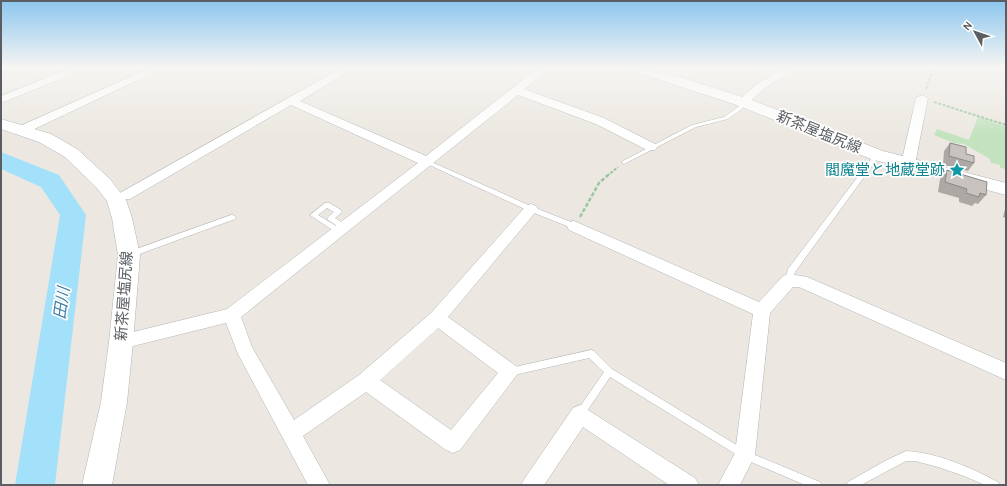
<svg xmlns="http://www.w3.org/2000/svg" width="1007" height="486" font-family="Karla,'Noto Sans JP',sans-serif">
	<rect width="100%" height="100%" fill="#ece8e1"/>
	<path fill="#c3e3bf" d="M 978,117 L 1006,127 L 1006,169 L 1000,168 L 1000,165 L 991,163 L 990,159 L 964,144 L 954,143 L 934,135 L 937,129 L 969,140 Z"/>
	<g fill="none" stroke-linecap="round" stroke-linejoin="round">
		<path fill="#a3e0fa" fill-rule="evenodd" d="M 1,152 L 59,175 L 86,215 L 55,485 L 15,485 L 60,215 L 41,187 L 1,169 Z"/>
		<g stroke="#b2b5b8" stroke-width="1">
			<path id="lane" d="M 765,67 L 770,67 L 785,74 L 780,75 L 765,68 Z
				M 743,100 L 746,102 L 742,109 L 728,119 L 696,127 L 626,163 L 624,164 L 621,162 L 692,125 L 724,117 L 738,107 L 741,101 Z
				M 877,153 L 880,155 L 795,272 L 792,282 L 786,282 L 785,280 L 788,269 L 875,154 Z
				M 427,160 L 533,207 L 576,224 L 577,226 L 576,228 L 572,228 L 529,211 L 425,163 L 424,162 Z
				M 325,203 L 329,203 L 341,210 L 342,212 L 335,218 L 346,225 L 347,227 L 346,229 L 342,229 L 328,220 L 327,218 L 334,212 L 327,208 L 318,215 L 341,229 L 342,231 L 341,233 L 337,233 L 310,215 Z
				M 231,215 L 233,215 L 236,217 L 235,219 L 134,256 L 128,256 L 127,254 L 128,252 Z
				M 591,350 L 594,351 L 612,369 L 748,452 L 820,482 L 822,485 L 805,485 L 742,458 L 610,377 L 583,417 L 580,418 L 577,417 L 575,414 L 577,411 L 604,372 L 589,358 L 510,376 L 507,375 L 506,372 L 507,369 L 510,368 Z
				M 906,451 C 938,453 970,467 998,482 L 1000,485 L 985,485 L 964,476 L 938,467 L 915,461 L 906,461 L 861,485 L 846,485 L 848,482 L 885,461 Z"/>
		</g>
		<g stroke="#b2b5b8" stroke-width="1">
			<path id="street" d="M 73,67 L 86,67 L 85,69 L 1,103 L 1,96 Z
				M 152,67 L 165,67 L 26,133 L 18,133 L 16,130 L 18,127 Z
				M 343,67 L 355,67 L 300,101 L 426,156 L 539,67 L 550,67 L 524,89 L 604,118 L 655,144 L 657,147 L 655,150 L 647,150 L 596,124 L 518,95 L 241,317 L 252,347 L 294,420 L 359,375 L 431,313 L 526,206 L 531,204 L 536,206 L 538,209 L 448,317 L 516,366 L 519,372 L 460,450 L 453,453 L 446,450 L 366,392 L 303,436 L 330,485 L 308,485 L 238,354 L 226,323 L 121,349 L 115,347 L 112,342 L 115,337 L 121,335 L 227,309 L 418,163 L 291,105 L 130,199 L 120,199 L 118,196 L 120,193 ZM 438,328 L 498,373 L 451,430 L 380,380 Z
				M 787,67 L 799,67 L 765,88 L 747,104 L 739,104 L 737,102 L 739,100 L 757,84 Z
				M 922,95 L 928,98 L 915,164 L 913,167 L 903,167 L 901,164 L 916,98 Z
				M 574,221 L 759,302 L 783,276 L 789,274 L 807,277 L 1006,363 L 1006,380 L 799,287 L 793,287 L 770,313 L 755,455 L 740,485 L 718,485 L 735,453 L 753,314 L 569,230 L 567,226 L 569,222 Z
				M 580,405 L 695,478 L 699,485 L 669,485 L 583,427 L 544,485 L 521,485 L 525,478 L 573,408 Z"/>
		</g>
		<g stroke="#b1b5b9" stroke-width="1">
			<path id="secondary" d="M 627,67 L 648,67 L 749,99 L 883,151 L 1006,183 L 1006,195 L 871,159 L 737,105 L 629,70 Z
				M 1,119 L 51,134 L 77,149 L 110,179 L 126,200 L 132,218 L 140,255 L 133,342 L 127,402 L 112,485 L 82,485 L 101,402 L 109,342 L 118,255 L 112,218 L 107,201 L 96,187 L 65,157 L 39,142 L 1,129 Z"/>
		</g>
		<path stroke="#99c6a0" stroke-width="2" stroke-dasharray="3 1.5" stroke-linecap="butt" d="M 926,89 L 934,67
			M 934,102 L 1006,125
			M 607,176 L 618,167"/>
		<path stroke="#99c6a0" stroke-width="2.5" stroke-dasharray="4 2" stroke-linecap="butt" d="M 580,217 L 599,183 L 608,175"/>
		<use href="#lane" fill="#fff" fill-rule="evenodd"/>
		<use href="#street" fill="#fff" fill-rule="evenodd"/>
		<use href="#secondary" fill="#fff" fill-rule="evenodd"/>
	</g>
	<path fill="#aca8a4" d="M 950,143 L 966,154 L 974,163 L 968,171 L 943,165 L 944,151 Z
		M 947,170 L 986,195 L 978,204 L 975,203 L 972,206 L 959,202 L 959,198 L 938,192 L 940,179 Z
		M 1006,205 L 1006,218 L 1003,217 Z"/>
	<path fill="#c8c3bf" stroke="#8c8886" d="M 950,143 L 966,147 L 966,154 L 974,156 L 974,163 L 949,156 Z
		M 947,170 L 987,182 L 986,195 L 980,193 L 979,197 L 966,193 L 967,189 L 945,182 Z"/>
	<linearGradient id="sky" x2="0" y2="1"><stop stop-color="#8cc6ef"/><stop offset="0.5" stop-color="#f6f5f2"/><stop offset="1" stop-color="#f6f5f2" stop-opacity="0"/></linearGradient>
	<rect width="1007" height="135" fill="url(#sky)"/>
	<defs>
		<g id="sight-bare" transform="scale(1.2)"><path d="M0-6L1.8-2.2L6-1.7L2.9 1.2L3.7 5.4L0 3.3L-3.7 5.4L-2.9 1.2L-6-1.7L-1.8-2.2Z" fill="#0f9aa8" stroke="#fff" stroke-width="2.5" paint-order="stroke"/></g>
	</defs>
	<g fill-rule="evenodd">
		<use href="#sight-bare" x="957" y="170"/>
	</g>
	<g text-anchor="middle" stroke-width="3.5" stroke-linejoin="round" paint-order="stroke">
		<g font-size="15" fill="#5a5e62" stroke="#fff">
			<text transform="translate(819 132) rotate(22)" y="5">新茶屋塩尻線</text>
			<text transform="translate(124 296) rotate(-86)" y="5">新茶屋塩尻線</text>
		</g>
		<g font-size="15" fill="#0d838f" stroke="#fff" text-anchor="end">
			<text x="945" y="175">閻魔堂と地蔵堂跡</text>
		</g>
		<g font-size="16" font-style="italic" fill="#3f7da2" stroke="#fff">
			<text transform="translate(61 303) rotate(-82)" y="6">田川</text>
		</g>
	</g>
	<rect width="1007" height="486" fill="none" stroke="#5a5e62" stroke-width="4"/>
	<g transform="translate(975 32) rotate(310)" stroke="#ffffff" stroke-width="3" paint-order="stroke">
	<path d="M0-3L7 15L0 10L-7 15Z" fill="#5a5e62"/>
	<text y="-6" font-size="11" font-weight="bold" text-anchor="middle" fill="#5a5e62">N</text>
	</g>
</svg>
